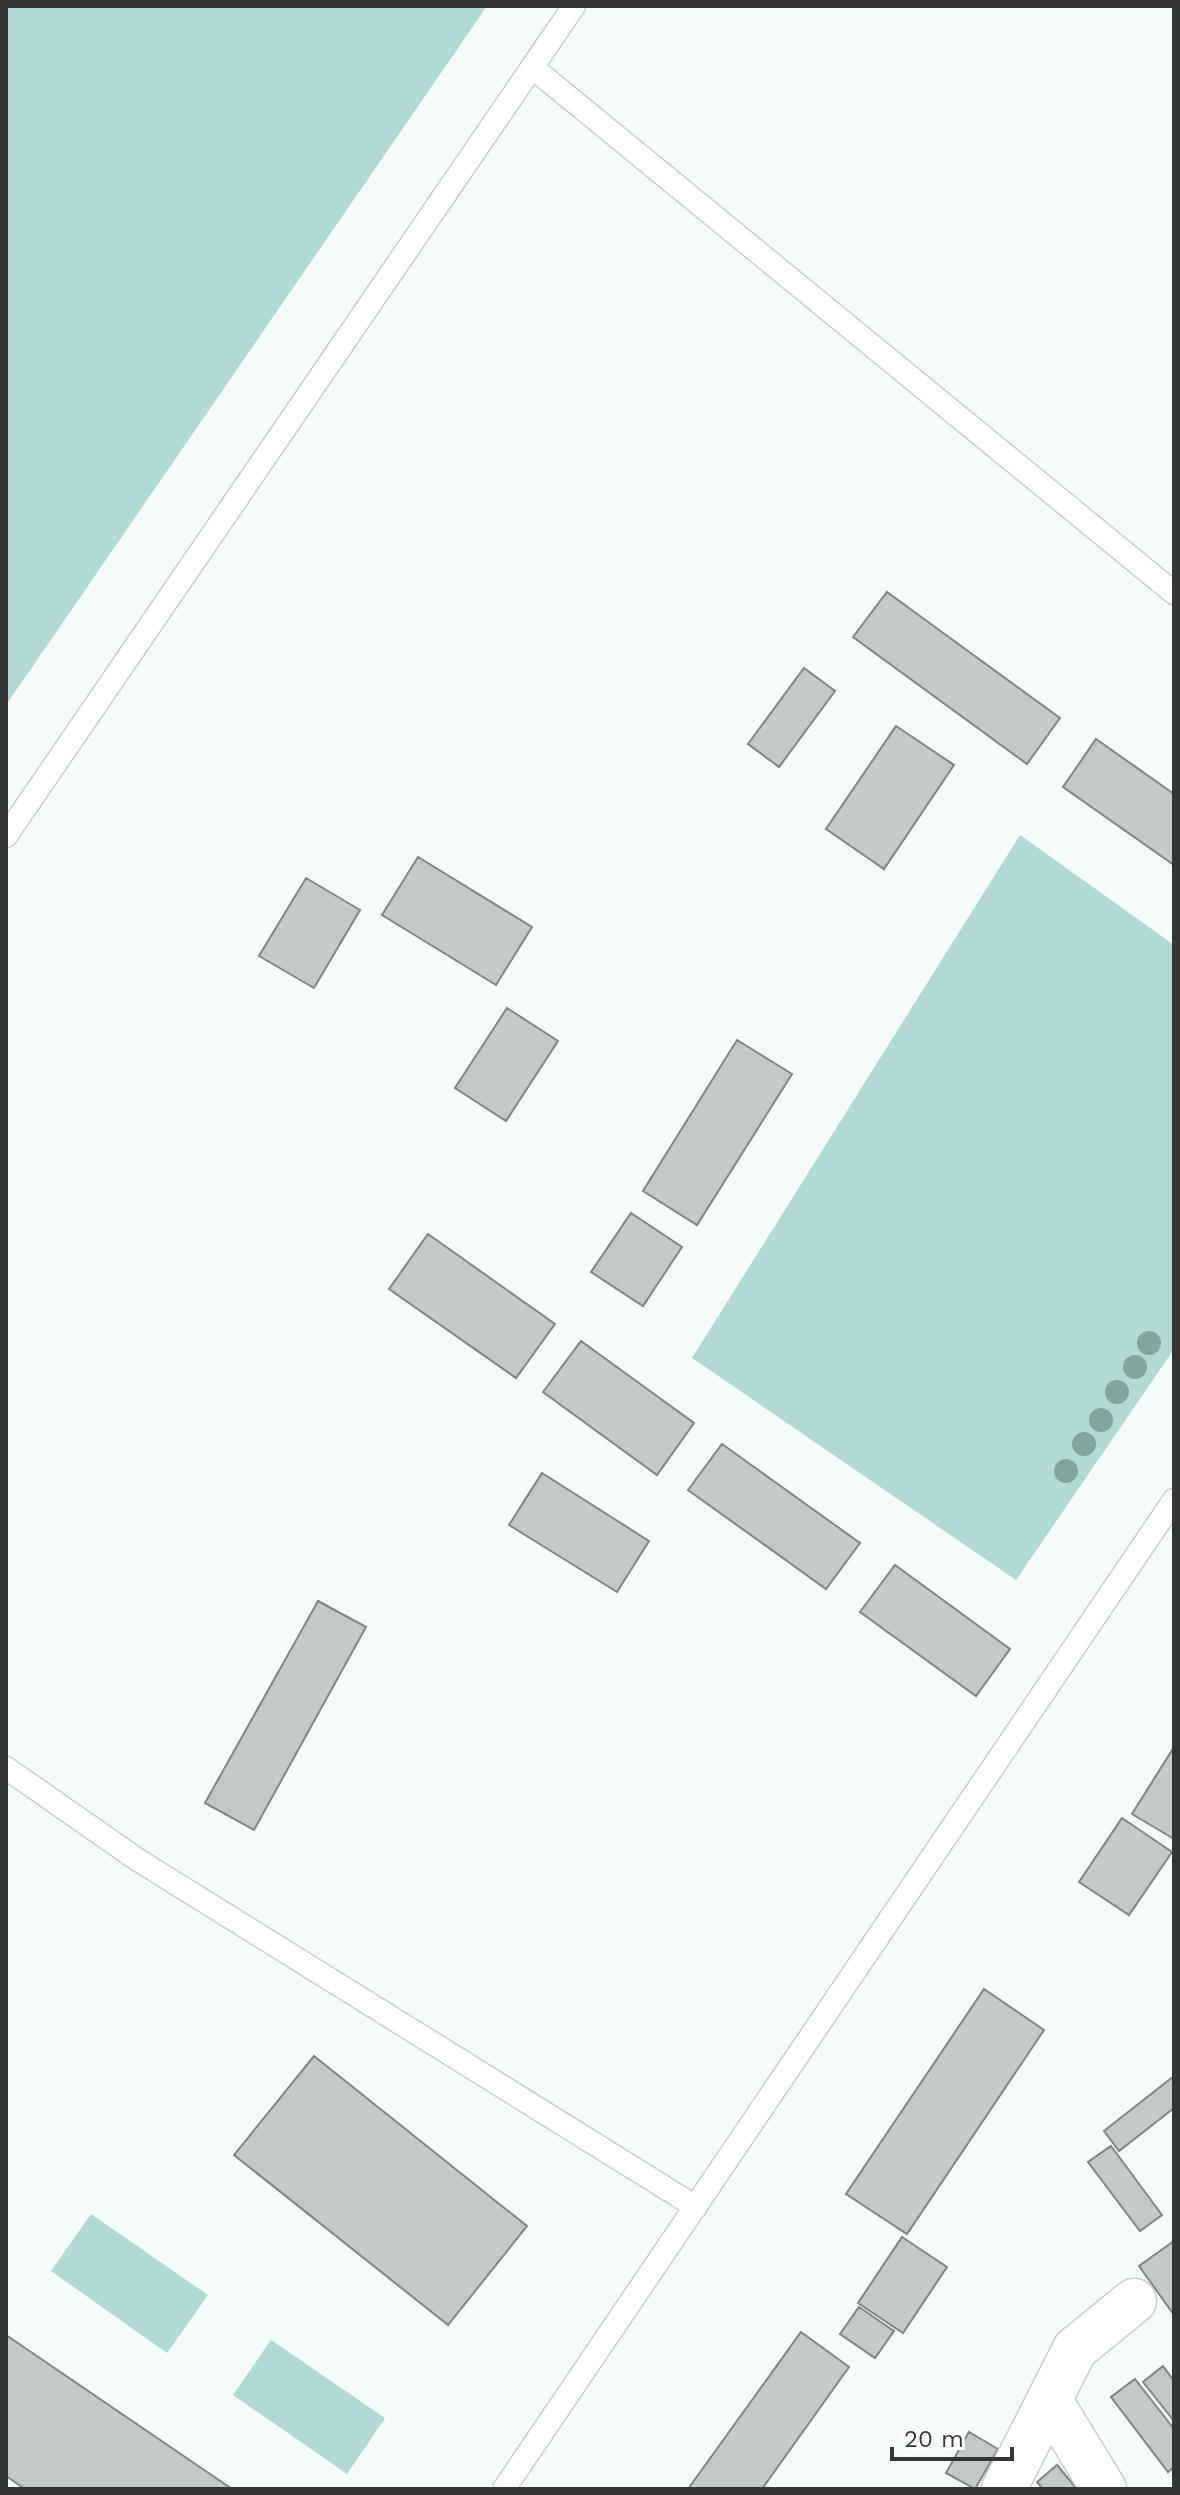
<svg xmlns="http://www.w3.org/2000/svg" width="1180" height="2495" font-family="'Work Sans',sans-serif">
	<rect width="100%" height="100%" fill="#f4fbf9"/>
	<path fill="#b0dad3" d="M 6,6 L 487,6 L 6,705 Z
		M 1020,835 L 1174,945 L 1174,1349 L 1016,1580 L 692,1358 Z
		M 91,2214 L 208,2295 L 167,2353 L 51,2271 Z
		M 271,2340 L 385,2418 L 347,2474 L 233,2395 Z"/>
	<path fill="#c2c9c7" stroke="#818685" stroke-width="2" d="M 887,592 L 1060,718 L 1027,764 L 853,637 Z
		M 804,668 L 835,691 L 779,767 L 748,744 Z
		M 896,726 L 954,765 L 884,869 L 826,829 Z
		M 1096,739 L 1174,794 L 1174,865 L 1063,787 Z
		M 418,857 L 532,927 L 496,985 L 382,915 Z
		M 306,878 L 360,910 L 314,988 L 259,956 Z
		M 507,1008 L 558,1041 L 506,1121 L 455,1088 Z
		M 737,1040 L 792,1074 L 697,1225 L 643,1191 Z
		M 631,1213 L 682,1247 L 643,1306 L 591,1272 Z
		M 428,1234 L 555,1324 L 516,1378 L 389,1289 Z
		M 581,1341 L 694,1423 L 657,1475 L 543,1392 Z
		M 722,1444 L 860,1543 L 826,1589 L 688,1490 Z
		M 542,1473 L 649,1541 L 617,1592 L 509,1525 Z
		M 895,1565 L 1010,1649 L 976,1696 L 860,1612 Z
		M 318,1601 L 366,1627 L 254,1830 L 205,1803 Z
		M 1174,1747 L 1174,1839 L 1132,1814 Z
		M 1122,1818 L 1172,1852 L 1129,1915 L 1079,1882 Z
		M 984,1989 L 1044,2030 L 907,2234 L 846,2194 Z
		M 314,2056 L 527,2226 L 448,2325 L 234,2155 Z
		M 1174,2076 L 1174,2108 L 1119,2151 L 1104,2131 Z
		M 1111,2146 L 1162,2215 L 1140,2231 L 1088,2162 Z
		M 902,2237 L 947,2267 L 903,2333 L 858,2303 Z
		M 1174,2241 L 1174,2315 L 1139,2266 Z
		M 859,2307 L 894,2331 L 875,2358 L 840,2334 Z
		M 801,2332 L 849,2367 L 762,2489 L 688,2489 Z
		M 6,2335 L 232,2489 L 25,2489 L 6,2476 Z
		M 1163,2366 L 1174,2381 L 1174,2421 L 1143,2382 Z
		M 1135,2379 L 1174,2429 L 1174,2467 L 1168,2472 L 1111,2397 Z
		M 969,2432 L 998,2449 L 975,2489 L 946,2473 Z
		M 1057,2465 L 1077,2489 L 1043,2489 L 1037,2482 Z"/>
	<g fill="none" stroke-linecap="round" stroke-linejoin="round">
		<g stroke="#c9d0ce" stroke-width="25">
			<path id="lane" d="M 533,68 L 1174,593
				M 6,836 L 574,6
				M 6,1768 L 138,1860 L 696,2207
				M 504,2489 L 1174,1500"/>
		</g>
		<g stroke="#c9d0ce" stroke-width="47">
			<path id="street" d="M 1050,2401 L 1104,2489
				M 1004,2489 L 1075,2349 L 1134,2301"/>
		</g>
		<use href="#lane" stroke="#fff" stroke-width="22"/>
		<use href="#street" stroke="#fff" stroke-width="44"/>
	</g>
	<g fill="#82a5a0">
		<circle cx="1149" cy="1343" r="12"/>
		<circle cx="1135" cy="1367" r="12"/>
		<circle cx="1117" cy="1392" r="12"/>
		<circle cx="1101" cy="1420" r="12"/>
		<circle cx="1084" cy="1444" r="12"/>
		<circle cx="1066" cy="1471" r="12"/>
	</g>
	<rect width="1180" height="2495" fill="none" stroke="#343636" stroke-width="16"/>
	<path d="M892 2447v12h120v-12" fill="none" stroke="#343636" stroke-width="4"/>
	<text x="904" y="2447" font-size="24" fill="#343636" stroke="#ffffff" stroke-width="6" paint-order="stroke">20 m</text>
</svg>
